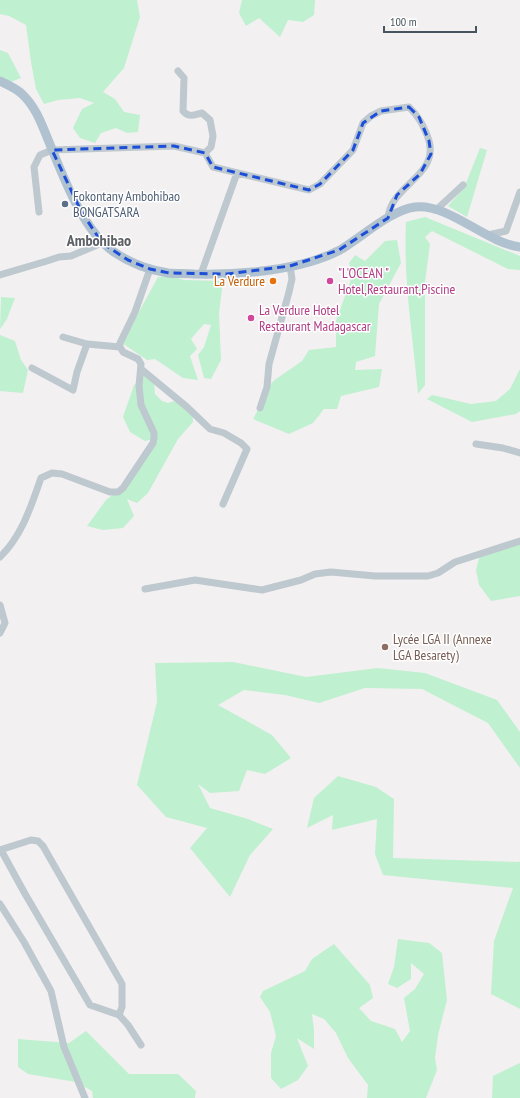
<svg xmlns="http://www.w3.org/2000/svg" width="520" height="1098" font-family="'PT Sans Narrow',sans-serif">
	<rect width="100%" height="100%" fill="#f3f0f1"/>
	<path fill="#bff0d0" d="M 0,0 L 137,0 L 140,17 L 124,68 L 103,92 L 115,99 L 124,112 L 140,115 L 138,132 L 127,133 L 116,128 L 101,133 L 95,143 L 80,138 L 73,128 L 82,109 L 94,103 L 80,98 L 58,100 L 44,104 L 36,89 L 31,62 L 26,25 L 9,16 L 0,14 Z
		M 242,0 L 315,0 L 314,15 L 303,22 L 288,20 L 280,37 L 259,18 L 246,26 L 239,13 Z
		M 0,50 L 8,53 L 21,78 L 0,86 Z
		M 480,148 L 487,150 L 467,217 L 448,206 L 464,188 Z
		M 425,217 L 520,256 L 520,270 L 508,269 L 432,231 L 425,237 L 430,244 L 425,282 L 425,385 L 418,394 C 413,337 403,279 406,222 Z
		M 397,240 L 401,263 L 379,304 L 375,356 L 356,362 L 355,370 L 382,369 L 379,387 L 341,396 L 337,409 L 324,409 L 313,423 L 289,434 L 253,419 L 261,404 L 267,387 L 276,379 L 302,361 L 309,350 L 336,347 L 336,321 L 353,274 L 349,263 L 355,255 L 365,261 L 385,241 Z
		M 172,276 L 184,280 L 223,281 L 219,313 L 221,360 L 211,379 L 204,378 L 198,355 L 204,347 L 211,325 L 204,324 L 191,339 L 197,349 L 190,356 L 198,380 L 183,378 L 155,359 L 147,360 L 122,343 L 158,277 Z
		M 1,297 L 15,298 L 7,319 L 0,329 Z
		M 0,335 L 15,341 L 21,360 L 28,370 L 23,393 L 0,391 Z
		M 520,369 L 520,411 L 516,414 L 472,422 L 427,399 L 432,395 L 471,404 L 496,401 L 510,389 Z
		M 148,372 L 154,382 L 155,394 L 162,401 L 168,403 L 174,401 L 192,409 L 193,422 L 178,439 L 148,493 L 137,503 L 127,499 L 134,516 L 123,528 L 103,530 L 87,526 L 106,500 L 119,490 L 156,438 L 145,441 L 130,432 L 123,417 L 134,385 Z
		M 520,542 L 520,596 L 491,601 L 479,585 L 476,570 L 480,554 Z
		M 233,662 L 306,677 L 378,668 L 425,673 L 497,700 L 520,732 L 520,768 L 488,723 L 422,689 L 365,688 L 319,703 L 285,695 L 244,690 L 218,705 L 272,735 L 291,758 L 265,774 L 247,770 L 239,791 L 210,793 L 198,784 L 210,808 L 248,819 L 273,829 L 250,855 L 230,897 L 190,848 L 207,828 L 166,817 L 137,785 L 157,702 L 155,663 Z
		M 338,776 L 376,787 L 394,799 L 393,858 L 519,862 L 520,861 L 520,1009 L 491,994 L 494,941 L 513,888 L 383,875 L 375,854 L 377,819 L 332,830 L 333,815 L 307,828 L 314,798 Z
		M 398,939 L 429,943 L 442,953 L 447,1000 L 438,1035 L 435,1058 L 437,1070 L 426,1098 L 367,1098 L 368,1085 L 348,1058 L 336,1033 L 324,1019 L 312,1014 L 314,1030 L 314,1049 L 297,1038 L 308,1066 L 298,1080 L 281,1089 L 271,1078 L 271,1053 L 276,1036 L 270,1012 L 260,997 L 263,991 L 305,971 L 312,959 L 334,944 L 370,985 L 373,998 L 359,1008 L 371,1021 L 395,1029 L 402,1042 L 410,1031 L 404,998 L 415,989 L 424,974 L 411,963 L 411,979 L 397,988 L 388,984 L 394,967 Z
		M 86,1031 L 129,1074 L 178,1074 L 196,1091 L 195,1098 L 93,1098 L 92,1091 L 76,1082 L 28,1074 L 18,1067 L 18,1039 L 69,1043 Z
		M 520,1063 L 520,1098 L 492,1098 L 493,1076 Z"/>
	<g fill="none" stroke-linecap="round" stroke-linejoin="round">
		<path stroke="#bec8cf" stroke-width="7" d="M 178,71 L 184,78 L 183,111 C 189,118 194,115 202,113 L 210,120 L 213,136 L 211,147 L 205,153
			M 436,210 L 463,185
			M 39,212 L 34,167 L 40,155 L 52,150 L 174,146 L 205,153 L 213,167 L 309,190 L 320,184 L 353,150 L 363,123 L 371,116 L 381,111 L 409,107 C 418,116 422,123 427,135 C 444,175 391,183 388,218
			M 488,235 L 506,231 L 520,192
			M 201,274 L 237,173
			M 0,275 L 47,261 L 59,257 L 71,256 L 102,243
			M 63,337 L 87,344 L 120,347
			M 32,368 L 73,390 L 77,372 L 87,344
			M 141,369 L 187,407 L 210,429 L 224,433 L 241,443 L 247,449 L 223,504
			M 260,408 L 267,387 L 269,364 L 289,292 L 292,279 L 290,266
			M 476,444 L 503,448 L 520,453
			M 0,557 C 22,536 31,506 41,478 L 52,473 L 62,474 L 110,492 L 118,492 L 123,488 L 153,443 L 154,438 L 154,433 L 141,405 L 139,386 L 141,364 L 138,359 L 123,352 L 120,347 L 120,343 L 135,312 L 150,269
			M 145,589 L 195,580 L 262,590 L 301,580 L 315,574 L 331,572 L 375,576 L 428,576 L 438,573 L 455,562 L 520,541
			M 0,605 L 5,623 L 0,633
			M 0,850 L 31,840 L 38,841 L 43,846 L 122,984 L 122,1007 L 119,1015
			M 1,850 L 24,892 L 90,1005 L 119,1015 L 128,1025 L 141,1045
			M 0,904 L 24,942 L 51,991 L 64,1047 L 85,1098"/>
		<path stroke="#b0c1cf" stroke-width="9" d="M 0,81 C 8,85 16,88 22,94 C 36,107 42,125 49,142 C 63,176 83,231 114,252 C 130,263 149,270 168,273 C 176,274 185,273 194,274 C 238,275 300,271 340,250 C 362,237 391,210 415,207 C 449,203 486,243 520,247"/>
	</g>
	<path fill="none" stroke="#1d4ed8" stroke-width="3" stroke-dasharray="8 5" stroke-linejoin="round" d="M 409,107 L 419,117 L 429,141 L 431,154 L 420,174 L 397,195 L 388,218 L 339,250 L 290,266 L 227,274 L 169,273 L 150,269 L 128,260 L 102,243 L 81,211 L 52,150 L 174,146 L 205,153 L 213,167 L 309,190 L 320,184 L 353,150 L 363,123 L 381,111 Z"/>
	<circle fill="#5c6f8a" stroke="#fff" stroke-width="1.5" cx="65" cy="204" r="4"/>
	<circle fill="#e8710a" stroke="#fff" stroke-width="1.5" cx="273" cy="281" r="4"/>
	<g fill="#d1479c" stroke="#fff" stroke-width="1.5">
		<circle cx="330" cy="281" r="4"/>
		<circle cx="251" cy="318" r="4"/>
	</g>
	<circle fill="#8d6e63" stroke="#fff" stroke-width="1.5" cx="385" cy="647" r="4"/>
	<g text-anchor="middle" stroke-width="3" stroke-linejoin="round" paint-order="stroke">
		<g font-size="14" fill="#4e5e75" stroke="#fff" text-anchor="start">
			<text x="73" y="201">Fokontany Ambohibao<tspan x="73" dy="16">BONGATSARA</tspan></text>
		</g>
		<g font-size="14" fill="#b23c85" stroke="#fff" text-anchor="start">
			<text x="338" y="278">"L'OCEAN "<tspan x="338" dy="16">Hotel,Restaurant,Piscine</tspan></text>
			<text x="259" y="315">La Verdure Hotel<tspan x="259" dy="16">Restaurant Madagascar</tspan></text>
		</g>
		<g font-size="14" fill="#c56008" stroke="#fff" text-anchor="end">
			<text x="265" y="286">La Verdure</text>
		</g>
		<g font-size="14" fill="#785e54" stroke="#fff" text-anchor="start">
			<text x="393" y="644">Lycée LGA II (Annexe<tspan x="393" dy="16">LGA Besarety)</tspan></text>
		</g>
		<g font-size="16" font-weight="bold" fill="#5d6166" stroke="#fff">
			<text x="99" y="246">Ambohibao</text>
		</g>
	</g>
	<path d="M384 26v6h92v-6" fill="none" stroke="#48555e" stroke-width="2"/>
	<text x="390" y="26" font-size="12" fill="#48555e" stroke="#ffffff" stroke-width="3" paint-order="stroke">100 m</text>
</svg>
